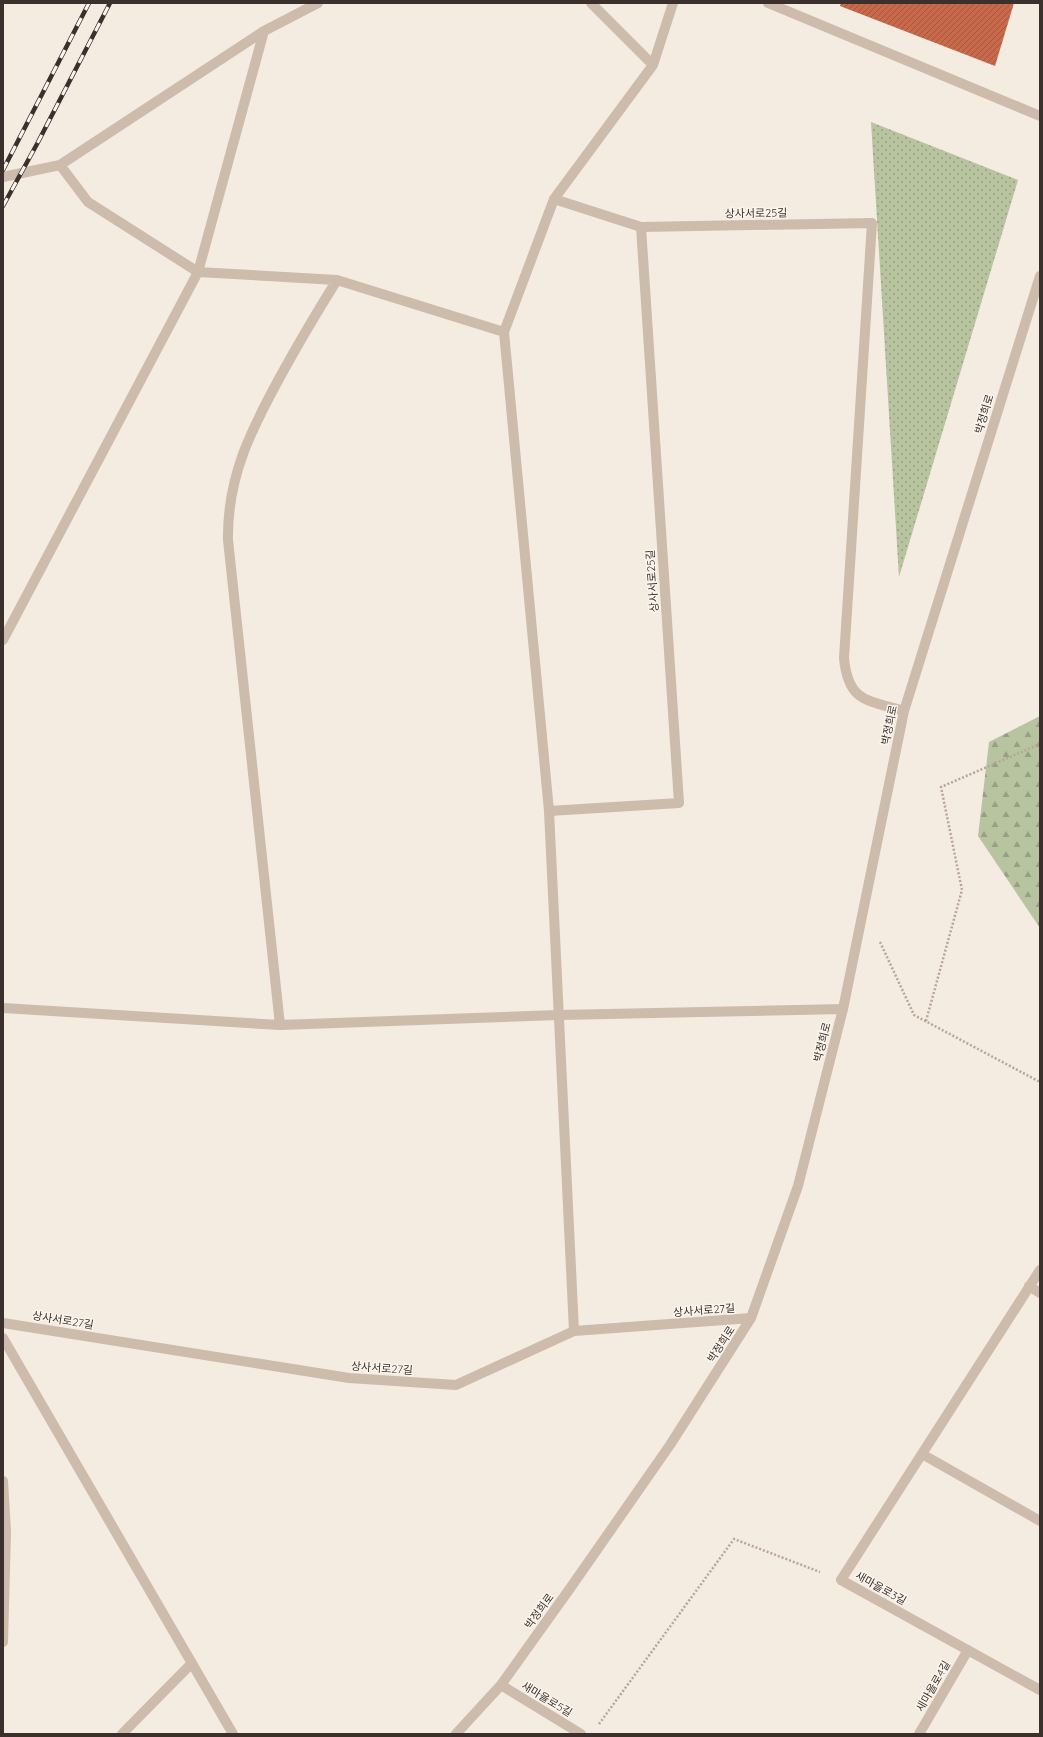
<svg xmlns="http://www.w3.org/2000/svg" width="1043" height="1737" font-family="Quicksand,'Noto Sans KR',sans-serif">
	<defs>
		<pattern id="forest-firs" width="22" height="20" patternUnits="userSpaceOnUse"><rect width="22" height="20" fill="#b8c4a0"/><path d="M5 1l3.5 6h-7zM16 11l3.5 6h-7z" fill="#97a083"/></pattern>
		<pattern id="park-dots" width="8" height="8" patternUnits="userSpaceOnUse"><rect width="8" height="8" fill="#b8c4a0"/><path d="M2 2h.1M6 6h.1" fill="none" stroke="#97a083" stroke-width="1.8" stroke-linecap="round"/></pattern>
		<pattern id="building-hatch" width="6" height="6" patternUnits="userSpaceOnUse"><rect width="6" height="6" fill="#c8694b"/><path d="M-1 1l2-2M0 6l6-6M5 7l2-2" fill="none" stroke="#a4573f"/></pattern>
	</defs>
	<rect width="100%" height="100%" fill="#f4ebe1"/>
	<path fill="url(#forest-firs)" d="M 1040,716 L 1040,928 L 978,836 L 989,742 Z"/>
	<path fill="url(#park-dots)" d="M 871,122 L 1018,180 L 899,577 Z"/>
	<path fill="url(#building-hatch)" d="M 841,3 L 1014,3 L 995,66 L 840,6 Z"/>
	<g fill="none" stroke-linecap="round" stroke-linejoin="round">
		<path stroke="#b9a596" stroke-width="2.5" stroke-dasharray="2 2" stroke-linecap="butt" d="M 880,942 L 914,1015 L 1040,1082
			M 926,1021 L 962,890 L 941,787 L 1040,744
			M 599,1724 L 734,1539 L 820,1572"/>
		<path stroke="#cdbbac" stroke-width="10" d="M 591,3 L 653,65 L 673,3
			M 768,3 L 1040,116
			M 60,165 L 88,202 L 198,272 L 337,280
			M 3,177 L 60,165 L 264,31 L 318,3
			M 641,227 L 872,223 L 844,658 C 848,702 867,700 904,711
			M 3,640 L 198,272 L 264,31
			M 549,811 L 679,803 L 641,227 L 554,199
			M 3,1008 L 280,1025 L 559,1015 L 843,1009
			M 280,1025 L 228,540 C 227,477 251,430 280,377 C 298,344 317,312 337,280 L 504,332
			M 1040,1270 L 841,1580 L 1040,1690
			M 1029,1286 L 1040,1293
			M 3,1323 L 349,1378 L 456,1385 L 574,1331 L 751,1318
			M 574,1331 L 549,811 L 504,332 L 554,199 L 653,65
			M 3,1338 L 233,1734
			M 922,1454 L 1040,1521
			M 3,1481 L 6,1531 L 3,1642
			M 501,1685 L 581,1734
			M 122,1734 L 192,1663
			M 456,1734 L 501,1685 L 571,1587 L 670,1445 L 751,1318 L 798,1186 L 843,1009 L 904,711 L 1040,276
			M 919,1734 L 968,1650"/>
		<g stroke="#3b302b" stroke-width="4.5">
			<path id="rail" d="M 3,170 L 89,3
				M 3,206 L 37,144 L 110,3"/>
		</g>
		<use href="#rail" stroke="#fbf5ee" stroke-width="3" stroke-dasharray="9" stroke-linecap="butt"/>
	</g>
	<g text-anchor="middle" stroke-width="3" stroke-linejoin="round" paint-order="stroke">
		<g font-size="11" fill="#3b302b" stroke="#fbf5ee">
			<text transform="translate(756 213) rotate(-1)" y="4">상사서로25길</text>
			<text transform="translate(984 414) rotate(-73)" y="4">박정희로</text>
			<text transform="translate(652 581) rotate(-94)" y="4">상사서로25길</text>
			<text transform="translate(889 725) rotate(-78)" y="4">박정희로</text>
			<text transform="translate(822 1042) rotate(-76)" y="4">박정희로</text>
			<text transform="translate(704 1310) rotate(-4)" y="4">상사서로27길</text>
			<text transform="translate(63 1320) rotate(9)" y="4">상사서로27길</text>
			<text transform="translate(721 1344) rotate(-57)" y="4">박정희로</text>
			<text transform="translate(382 1368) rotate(4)" y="4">상사서로27길</text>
			<text transform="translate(881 1588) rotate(29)" y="4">새마을로3길</text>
			<text transform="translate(539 1611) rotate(-54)" y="4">박정희로</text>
			<text transform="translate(933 1686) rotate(-60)" y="4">새마을로4길</text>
			<text transform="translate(547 1699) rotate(31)" y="4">새마을로5길</text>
		</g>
	</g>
	<rect width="1043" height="1737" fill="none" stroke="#3b302b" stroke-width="8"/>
</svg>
